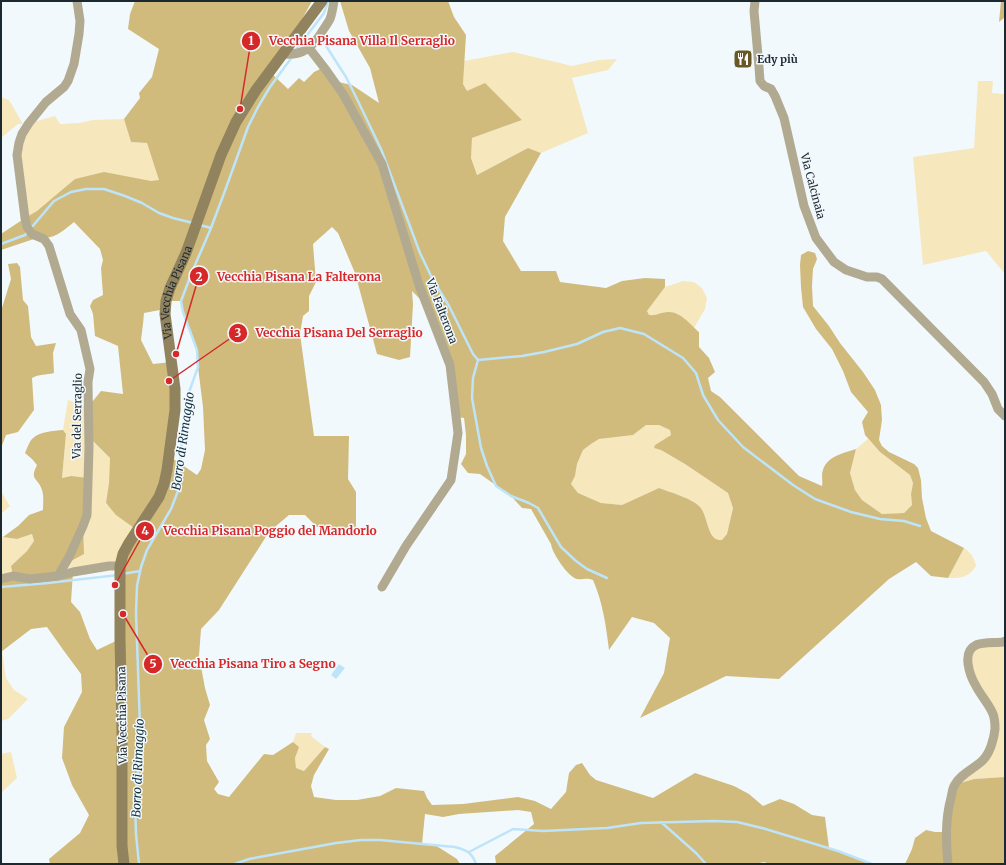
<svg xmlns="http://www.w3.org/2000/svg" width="1006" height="865" font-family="Merriweather,serif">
	<rect width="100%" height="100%" fill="#f2f9fd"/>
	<path fill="#f6e7bd" d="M 513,52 L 560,63 L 572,66 L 599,60 L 617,59 L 608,70 L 572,78 L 588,133 L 541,153 L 528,148 L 477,175 L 471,158 L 472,138 L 522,120 L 467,91 L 463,84 L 464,61 Z
		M 978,81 L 993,81 L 992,93 L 1005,94 L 1005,274 L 986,251 L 923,265 L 913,157 L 974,148 Z
		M 1,97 L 9,100 L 23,124 L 18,124 L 1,138 Z
		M 55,116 L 60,124 L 79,123 L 93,120 L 124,119 L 131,142 L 147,143 L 160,181 L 151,181 L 37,211 L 25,218 L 17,155 L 29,123 Z
		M 683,281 L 694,282 L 702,288 L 707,298 L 705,309 L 694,328 C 687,322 678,311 668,312 C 661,312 656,316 649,315 L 647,311 L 665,287 Z
		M 68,400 L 88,407 L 88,436 L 110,458 L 109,483 L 106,504 L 137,530 L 120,566 L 58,576 L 71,476 L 62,478 L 66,434 L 63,430 Z
		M 646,425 L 659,425 L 670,430 L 671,435 L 655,445 L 654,448 L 661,450 L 685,464 L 728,493 L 733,508 L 727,534 L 722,541 C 720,540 718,540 716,539 C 707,533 707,513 699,506 C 691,498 669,492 659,488 L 622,505 L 601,503 L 578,493 L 571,484 L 575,476 L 577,464 L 583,450 L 591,444 L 599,439 L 633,435 Z
		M 868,439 L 880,452 L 910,475 L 913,483 L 911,494 L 912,505 L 904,513 L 882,514 L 862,500 L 855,490 L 850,473 L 856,449 Z
		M 2,493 L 10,506 L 1,514 L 1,494 Z
		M 1,534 L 3,537 L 17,539 L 32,534 L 34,541 L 27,551 L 11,566 L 13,576 L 1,579 Z
		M 964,548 C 971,553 974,557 976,566 C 968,578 961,578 948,578 Z
		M 1005,641 L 1005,777 L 974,779 L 954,785 L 984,760 L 994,716 L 976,687 L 970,650 Z
		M 2,651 L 6,678 L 14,690 L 28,699 L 8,719 L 1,721 L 1,652 Z
		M 296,733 L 312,733 L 311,736 L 325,747 L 304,771 L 296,768 L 295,758 L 298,747 L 293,742 Z
		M 11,752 L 17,778 L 1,793 L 1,754 Z"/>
	<path fill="#d0bb7d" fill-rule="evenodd" d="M 135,1 L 312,1 L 283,54 L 270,72 L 288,89 L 299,78 L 304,82 L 314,72 L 324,67 L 334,81 L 352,85 L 379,103 L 370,68 L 349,31 L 340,1 L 448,1 L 454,17 L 466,35 L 463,84 L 467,91 L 485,83 L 522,120 L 472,138 L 471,158 L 477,175 L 528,148 L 541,153 L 505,217 L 503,241 L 521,271 L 556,271 L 560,282 L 606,288 L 622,281 L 645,278 L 665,279 L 665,287 L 647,311 L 649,315 C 656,316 661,312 668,312 C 680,311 691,325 699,332 L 699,347 L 709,358 L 715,372 L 708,378 L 711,391 L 720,397 L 799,476 L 822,486 C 823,481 821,475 823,470 C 827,456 844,453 856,449 L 850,473 L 855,490 L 862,500 L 882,514 L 904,513 L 912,505 L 911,494 L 913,483 L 910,475 L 880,452 L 865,435 L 862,422 L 868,412 L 851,392 L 843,371 L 832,349 L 816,329 L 803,307 L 801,287 L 800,265 L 801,255 L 808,251 L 815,253 L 817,259 L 813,269 L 812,286 L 813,306 L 829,326 L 840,343 L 863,372 L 875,390 L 881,405 L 882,420 L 879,440 L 882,446 L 889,452 L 914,464 L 918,468 L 921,480 L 922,498 L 926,518 L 931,531 L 964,548 L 948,578 L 931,576 L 916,562 L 889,579 L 779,679 L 726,676 L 640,718 L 664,673 L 670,638 L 654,623 L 632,617 L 609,650 C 606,626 603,603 593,580 C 586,577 584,580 577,579 C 568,577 552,553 551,544 L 531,509 L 522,508 L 511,496 L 480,474 L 468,473 L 461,464 L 466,454 L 466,435 L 464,418 L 458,417 L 448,352 L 421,300 L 412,291 L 413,304 L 410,357 L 399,360 L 377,354 L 355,273 L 338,233 L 332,227 L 313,244 L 316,282 L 309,296 L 309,311 L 303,316 L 300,334 L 314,436 L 349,436 L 348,479 L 356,492 L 356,527 L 333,530 L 317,527 L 305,515 L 289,515 L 269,532 L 219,610 L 201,629 L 199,656 L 205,688 L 210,705 L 204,720 L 210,739 L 206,745 L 207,761 L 219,782 L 214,789 L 218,794 L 229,797 L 264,754 L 273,755 L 293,742 L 299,747 L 295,758 L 296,768 L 304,771 L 325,747 L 329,749 L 314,775 L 311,786 L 314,797 L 336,800 L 357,800 L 380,796 L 396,788 L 424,791 L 427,798 L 432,805 L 463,804 L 518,797 L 535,801 L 551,809 L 566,792 L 569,773 L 576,765 L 582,763 L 590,775 L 596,780 L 653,798 L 695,773 L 734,786 L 749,794 L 763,806 L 780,799 L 794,804 L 812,815 L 825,817 L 829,848 L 872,864 L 769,864 L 764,862 L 756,864 L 496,864 L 495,856 L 534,824 L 531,812 L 518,810 L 459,814 L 443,817 L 425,814 L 422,844 L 435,845 L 457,859 L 460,864 L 50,864 L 49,859 L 80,833 L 89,815 L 72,785 L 62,758 L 64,727 L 82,692 L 81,674 L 64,651 L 47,627 L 31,629 L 1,652 L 1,579 L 13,576 L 11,566 L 27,551 L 34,541 L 32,534 L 17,539 L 3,537 L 18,526 L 29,515 L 43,510 C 43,504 44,496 42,490 C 38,477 29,481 37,465 L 32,459 L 25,453 C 27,449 29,442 32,439 C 40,431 53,431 63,430 L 66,434 L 62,478 L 71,476 L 88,478 L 83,526 L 84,554 L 71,561 L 59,576 L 73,572 L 71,602 L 80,612 L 90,639 L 97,650 L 120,639 L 120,566 L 137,530 L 116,515 L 106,503 L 109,483 L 110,458 L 88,436 L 88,407 L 101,391 L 123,394 L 118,346 L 95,336 L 93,314 L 90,306 L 93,300 L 103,295 L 101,268 L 103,260 L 100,249 L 74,222 C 65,229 53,241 40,237 L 1,250 L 1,234 L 25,218 L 37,211 L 75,179 L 104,172 L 151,181 L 159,180 L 147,143 L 131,142 L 124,119 L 140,98 L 139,93 L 152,77 L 159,49 L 128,29 L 130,14 ZM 166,301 L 181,301 L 183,312 L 197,350 L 198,367 L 203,407 L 205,450 L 201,469 L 197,475 L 169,456 L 171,362 L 153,364 L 141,340 L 143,324 L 144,313 L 165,309 ZM 646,425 L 659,425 L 670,430 L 671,435 L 655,445 L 654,448 L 661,450 L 685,464 L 728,493 L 733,508 L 727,534 L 722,540 C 720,540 718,540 716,539 C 707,534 707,513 699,506 C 691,498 669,492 659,488 L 622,505 L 601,503 L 578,493 L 571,484 L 575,476 L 577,464 L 583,450 L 591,444 L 599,439 L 633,435 Z
		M 1001,1 L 1005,1 L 1005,17 L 999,22 Z
		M 17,263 L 20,267 L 23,300 L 28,306 L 31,337 L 36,346 L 56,343 L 53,353 L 54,373 C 46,375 39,374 32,378 L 34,410 L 18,432 L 6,435 L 1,448 L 1,311 L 11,279 L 8,264 Z
		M 1005,777 L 1005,864 L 905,864 L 912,849 L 915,838 L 926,830 L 935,832 L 946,832 L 954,785 L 974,779 Z"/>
	<path fill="#bee4fa" d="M 339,664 L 345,668 L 336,679 L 331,675 Z"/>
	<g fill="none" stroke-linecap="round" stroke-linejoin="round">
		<path stroke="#bee4fa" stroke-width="2.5" d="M 321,38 L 346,77 L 356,97 L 381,149 L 420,253 L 432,278 L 449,306 L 473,354 L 478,360
			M 295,51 L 324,13 L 328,2
			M 200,225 L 211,228
			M 31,228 L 54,201 L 71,192 L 86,189 L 104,189 L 125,196 L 142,203 L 159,213 L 173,218 L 193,223
			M 1,244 L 25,235 L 28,232
			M 478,360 L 522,356 L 544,352 L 577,344 L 603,332 L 620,328 L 644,334 L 683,358 L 696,373 L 703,395 L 718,420 L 743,447 L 793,485 L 815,499 L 851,512 L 880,519 L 904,521 L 920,526
			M 478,360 L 473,378 L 472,398 L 481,448 L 487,466 L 496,486 L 511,496 L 529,503 L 538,508 L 561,547 L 576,561 L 587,569 L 607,578
			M 122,574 L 140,571
			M 1,587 L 48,583 L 118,575
			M 661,822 L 696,853 L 706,864
			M 469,852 L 513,829 L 543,831 L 607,828 L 641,823 L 714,821 L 737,822 L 762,828 L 838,851 L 872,864
			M 139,864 L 136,834 L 135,801 L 140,749 L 140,727 L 136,613 L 137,586 L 141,567 L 147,550 L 171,509 L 178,491 L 181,449 L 187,412 L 188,395 L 198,367 L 197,350 L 183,312 L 181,301 L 192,272 L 211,228 L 226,188 L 248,127 L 258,107 L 270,87 L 292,57
			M 235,864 L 249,859 L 336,843 L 361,840 L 380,840 L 455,847 C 466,850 472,852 476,864"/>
		<path stroke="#b2aa90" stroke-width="9" d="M 755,1 L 754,11 L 759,67 L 760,81 L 764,86 L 771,89 L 775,96 L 784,118 L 804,206 L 816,238 L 834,262 L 846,270 L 867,277 L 877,277 L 882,279 L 984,382 L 992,394 L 998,409 L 1005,416
			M 309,48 L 326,70 L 343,94 L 382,164 L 419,285 L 450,365 L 458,433 L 451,480 L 406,546 L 382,587
			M 283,54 C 303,56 313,47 323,30 C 325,27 328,23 330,19 C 332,14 333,7 334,1
			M 58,576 L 69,557 L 83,526 L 87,515 L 89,447 L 88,382 L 90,369 L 81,330 L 70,314 L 49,246 L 44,239 L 32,234 L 27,227 L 25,218 L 17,155 L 19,143 L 22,134 L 29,123 L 46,102 L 64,87 L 68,81 L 74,64 L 79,34 L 80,21 L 77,1
			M 1,579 L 13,576 L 30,579 L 58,576 L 73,572 L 109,566 L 120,566
			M 948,864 C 946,841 945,820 951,798 C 952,794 952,790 954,786 C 960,774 974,769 983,760 C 990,753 994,739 995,729 C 995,725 995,719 993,714 C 989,704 981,696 976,686 C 970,676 961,652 976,645 C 983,642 995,643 1003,642 L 1005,641"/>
		<path stroke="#91835d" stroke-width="11" id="s1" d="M 124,864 L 122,846 L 122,730 L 120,639 L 120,566 L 123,554 L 129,543 L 159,497 L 164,484 L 167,470 L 175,410 L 175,389 L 165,314 L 166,301 L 170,288 L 186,253 L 221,155 L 236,122 L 256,90 L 322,1"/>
	</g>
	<defs>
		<g id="restaurant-square" transform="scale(1)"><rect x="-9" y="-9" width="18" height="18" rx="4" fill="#695826" stroke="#f2f9fd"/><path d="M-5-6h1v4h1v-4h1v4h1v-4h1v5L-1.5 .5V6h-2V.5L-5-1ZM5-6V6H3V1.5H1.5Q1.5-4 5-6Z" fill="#fff"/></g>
	</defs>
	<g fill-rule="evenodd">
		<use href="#restaurant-square" x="743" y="59"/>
	</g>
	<g text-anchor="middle" stroke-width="3" stroke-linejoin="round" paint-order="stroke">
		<g font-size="11" font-weight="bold" fill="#1c2930" stroke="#f2f9fd" text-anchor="start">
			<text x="757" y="63">Edy più</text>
		</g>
		<g font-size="11" fill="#1c2930" stroke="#f2f9fd">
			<text transform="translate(813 186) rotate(75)" y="4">Via Calcinaia</text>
			<text dy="4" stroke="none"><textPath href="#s1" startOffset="587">Via Vecchia Pisana</textPath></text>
			<text transform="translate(442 311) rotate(69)" y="4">Via Falterona</text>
			<text transform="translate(77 416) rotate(-89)" y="4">Via del Serraglio</text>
			<text transform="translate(122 715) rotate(-91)" y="4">Via Vecchia Pisana</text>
		</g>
		<g font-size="12" font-style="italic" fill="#133241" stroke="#f2f9fd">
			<text transform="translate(183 441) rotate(-82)" y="4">Borro di Rimaggio</text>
			<text transform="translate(138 768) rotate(-88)" y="4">Borro di Rimaggio</text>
		</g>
	</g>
	<path fill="none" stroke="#d62828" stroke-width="1.5" d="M240 109L251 41M176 354L199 276M169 381L238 333M115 585L145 531M123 614L153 664"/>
	<g fill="#d62828" stroke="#f2f9fd" stroke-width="1.5">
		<circle cx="240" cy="109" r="4"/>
		<circle cx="176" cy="354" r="4"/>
		<circle cx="169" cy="381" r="4"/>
		<circle cx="115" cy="585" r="4"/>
		<circle cx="123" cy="614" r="4"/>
		<circle cx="251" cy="41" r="10"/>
		<circle cx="199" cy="276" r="10"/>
		<circle cx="238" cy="333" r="10"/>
		<circle cx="145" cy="531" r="10"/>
		<circle cx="153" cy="664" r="10"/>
	</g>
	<g font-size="12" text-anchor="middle" font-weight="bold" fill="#fff">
		<text x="251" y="45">1</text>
		<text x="199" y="281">2</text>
		<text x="238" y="337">3</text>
		<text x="145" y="535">4</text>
		<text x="153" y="668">5</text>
	</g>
	<g font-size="12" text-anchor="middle" font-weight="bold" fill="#d62828" stroke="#f2f9fd" stroke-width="3" stroke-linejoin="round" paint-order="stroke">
		<text x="362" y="45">Vecchia Pisana Villa Il Serraglio</text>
		<text x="299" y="281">Vecchia Pisana La Falterona</text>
		<text x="339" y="337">Vecchia Pisana Del Serraglio</text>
		<text x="270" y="535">Vecchia Pisana Poggio del Mandorlo</text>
		<text x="253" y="668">Vecchia Pisana Tiro a Segno</text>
	</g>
	<rect width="1006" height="865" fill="none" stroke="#1c2930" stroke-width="4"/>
</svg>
